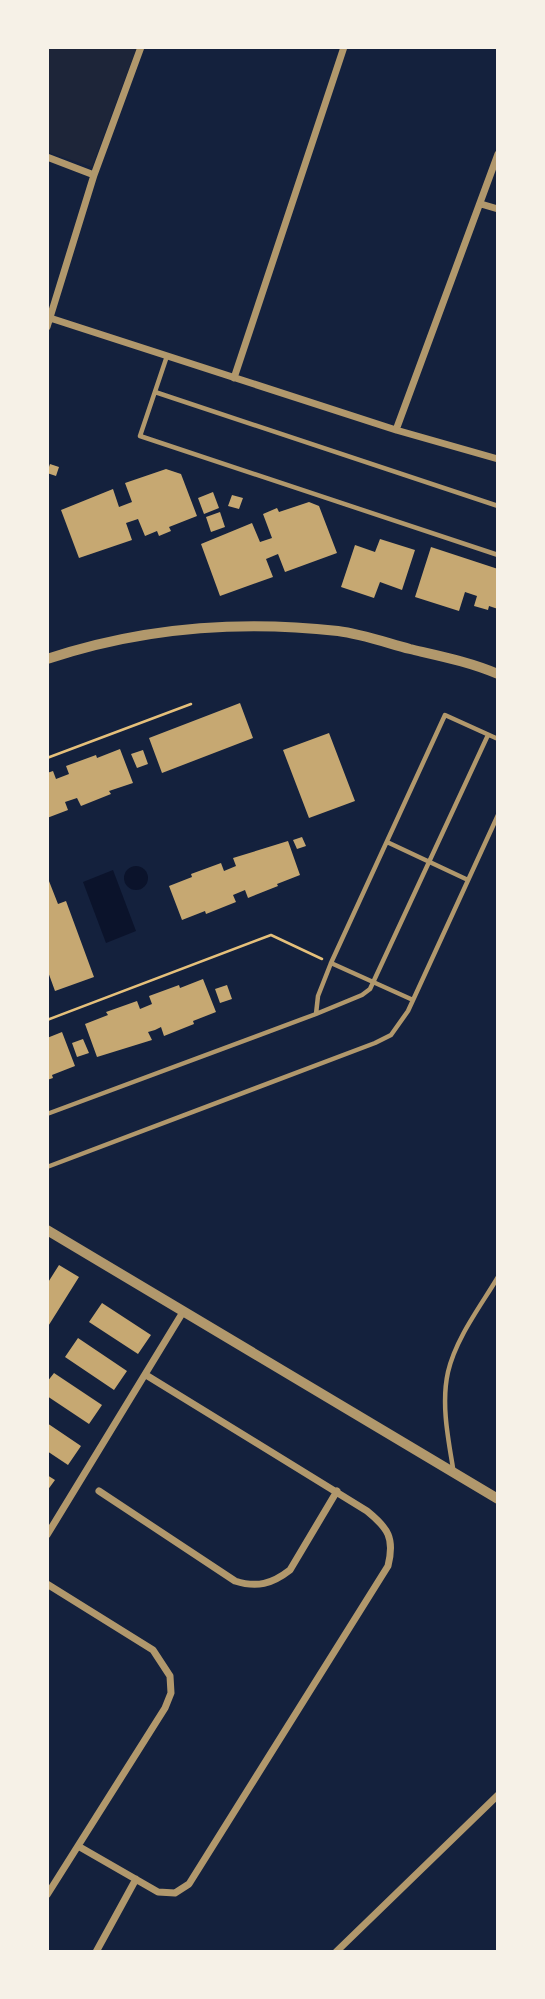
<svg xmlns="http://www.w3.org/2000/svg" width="545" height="1999" font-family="'IBM Plex Sans',sans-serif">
	<rect width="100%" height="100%" fill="#14213d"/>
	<path fill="#1d2539" d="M 47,47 L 137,47 L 92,167 L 47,152 Z"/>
	<path fill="#0b132b" d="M124 878a12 12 0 1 1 24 0a12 12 0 1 1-24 0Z
		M 113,870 L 136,931 L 106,943 L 83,882 Z"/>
	<path fill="#c6a872" d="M 50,464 L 59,467 L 56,476 L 47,473 Z
		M 166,469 L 181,474 L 197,516 L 169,527 L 171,531 L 159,536 L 157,531 L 145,536 L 138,519 L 126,523 L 132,540 L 79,558 L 61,510 L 113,489 L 119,507 L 132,502 L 125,483 Z
		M 213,492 L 219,508 L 204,514 L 198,498 Z
		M 232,495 L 243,498 L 239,509 L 228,506 Z
		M 309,502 L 319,506 L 337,553 L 285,572 L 278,554 L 266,559 L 273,577 L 220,596 L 201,544 L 252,523 L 260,542 L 272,538 L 263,514 L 277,508 L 279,512 Z
		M 220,512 L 225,527 L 211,532 L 206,517 Z
		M 380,539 L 415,550 L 402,590 L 380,582 L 374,598 L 341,587 L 355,545 L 375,552 Z
		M 431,547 L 498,569 L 498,609 L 489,606 L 488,610 L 474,606 L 477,596 L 465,592 L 459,611 L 415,597 Z
		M 240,703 L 253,738 L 162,773 L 149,738 Z
		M 329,733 L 355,801 L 309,818 L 283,750 Z
		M 120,749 L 133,783 L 109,791 L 111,794 L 81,806 L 77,798 L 65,802 L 68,810 L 47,818 L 47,773 L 53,771 L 56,779 L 69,774 L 66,766 L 96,755 L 97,758 Z
		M 143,750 L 148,764 L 137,768 L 131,754 Z
		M 302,837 L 306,846 L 297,849 L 293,840 Z
		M 288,841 L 300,875 L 277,884 L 278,886 L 248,898 L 245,890 L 233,895 L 236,902 L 206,914 L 205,911 L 182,920 L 169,886 L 192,877 L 191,874 L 221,863 L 224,871 L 236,866 L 233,858 Z
		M 47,876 L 58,904 L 66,901 L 94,977 L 55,991 L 47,969 Z
		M 203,979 L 216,1012 L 193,1021 L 194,1024 L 164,1036 L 161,1027 L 155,1030 L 148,1032 L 152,1040 L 97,1057 L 85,1024 L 108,1015 L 106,1012 L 137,1001 L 140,1009 L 152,1004 L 149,996 L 179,985 L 180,988 Z
		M 227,985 L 232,999 L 220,1003 L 215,989 Z
		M 62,1032 L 75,1066 L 52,1075 L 53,1078 L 47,1080 L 47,1038 Z
		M 83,1039 L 89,1053 L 77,1057 L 72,1043 Z
		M 59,1265 L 79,1277 L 47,1328 L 47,1284 Z
		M 102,1303 L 151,1335 L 138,1354 L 89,1322 Z
		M 78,1338 L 127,1371 L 114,1390 L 65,1357 Z
		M 54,1373 L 102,1405 L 89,1424 L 47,1396 L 47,1382 Z
		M 47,1423 L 81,1446 L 68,1465 L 47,1451 Z
		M 47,1475 L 55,1480 L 47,1491 Z"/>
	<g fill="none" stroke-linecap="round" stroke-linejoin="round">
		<path stroke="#e5c07b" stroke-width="2.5" d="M 47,758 L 191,704
			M 47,1020 L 271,935 L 322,959"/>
		<path stroke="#b1986c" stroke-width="4.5" d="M 167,356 L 140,436 L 498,555
			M 155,392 L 498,506
			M 387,842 L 468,880
			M 331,963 L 413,1000
			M 316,1014 L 318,996 L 331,963 L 445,715 L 498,739
			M 47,1114 L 316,1014 L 362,995 L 370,989 L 488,735
			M 47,1167 L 375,1043 L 391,1035 L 408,1011 L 498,815
			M 453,1468 C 448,1438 441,1403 448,1372 C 456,1338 480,1307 498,1277"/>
		<path stroke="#b1986c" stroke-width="7" d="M 47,157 L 94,175
			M 481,204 L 498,209
			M 50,318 L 396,430 L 498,459
			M 47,327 L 94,175 L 141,47
			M 234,378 L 344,47
			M 396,430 L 498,154
			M 99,1491 L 235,1581 C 257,1588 272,1584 290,1570 L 337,1491
			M 47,1535 L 183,1312
			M 47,1584 L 153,1650 L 170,1676 L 171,1693 L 165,1708 L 47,1895
			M 78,1846 L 158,1892 L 175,1893 L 189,1884 L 388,1566 C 395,1538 388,1528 367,1511 L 146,1375
			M 96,1952 L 136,1879
			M 336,1952 L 498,1795"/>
		<path stroke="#b1986c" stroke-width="10" d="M 47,659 C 140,628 240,620 338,631 C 362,634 387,643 410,649 C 440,656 470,662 498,674
			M 47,1230 L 498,1499"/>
	</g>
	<rect width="545" height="1999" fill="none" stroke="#f6f1e7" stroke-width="98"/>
</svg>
